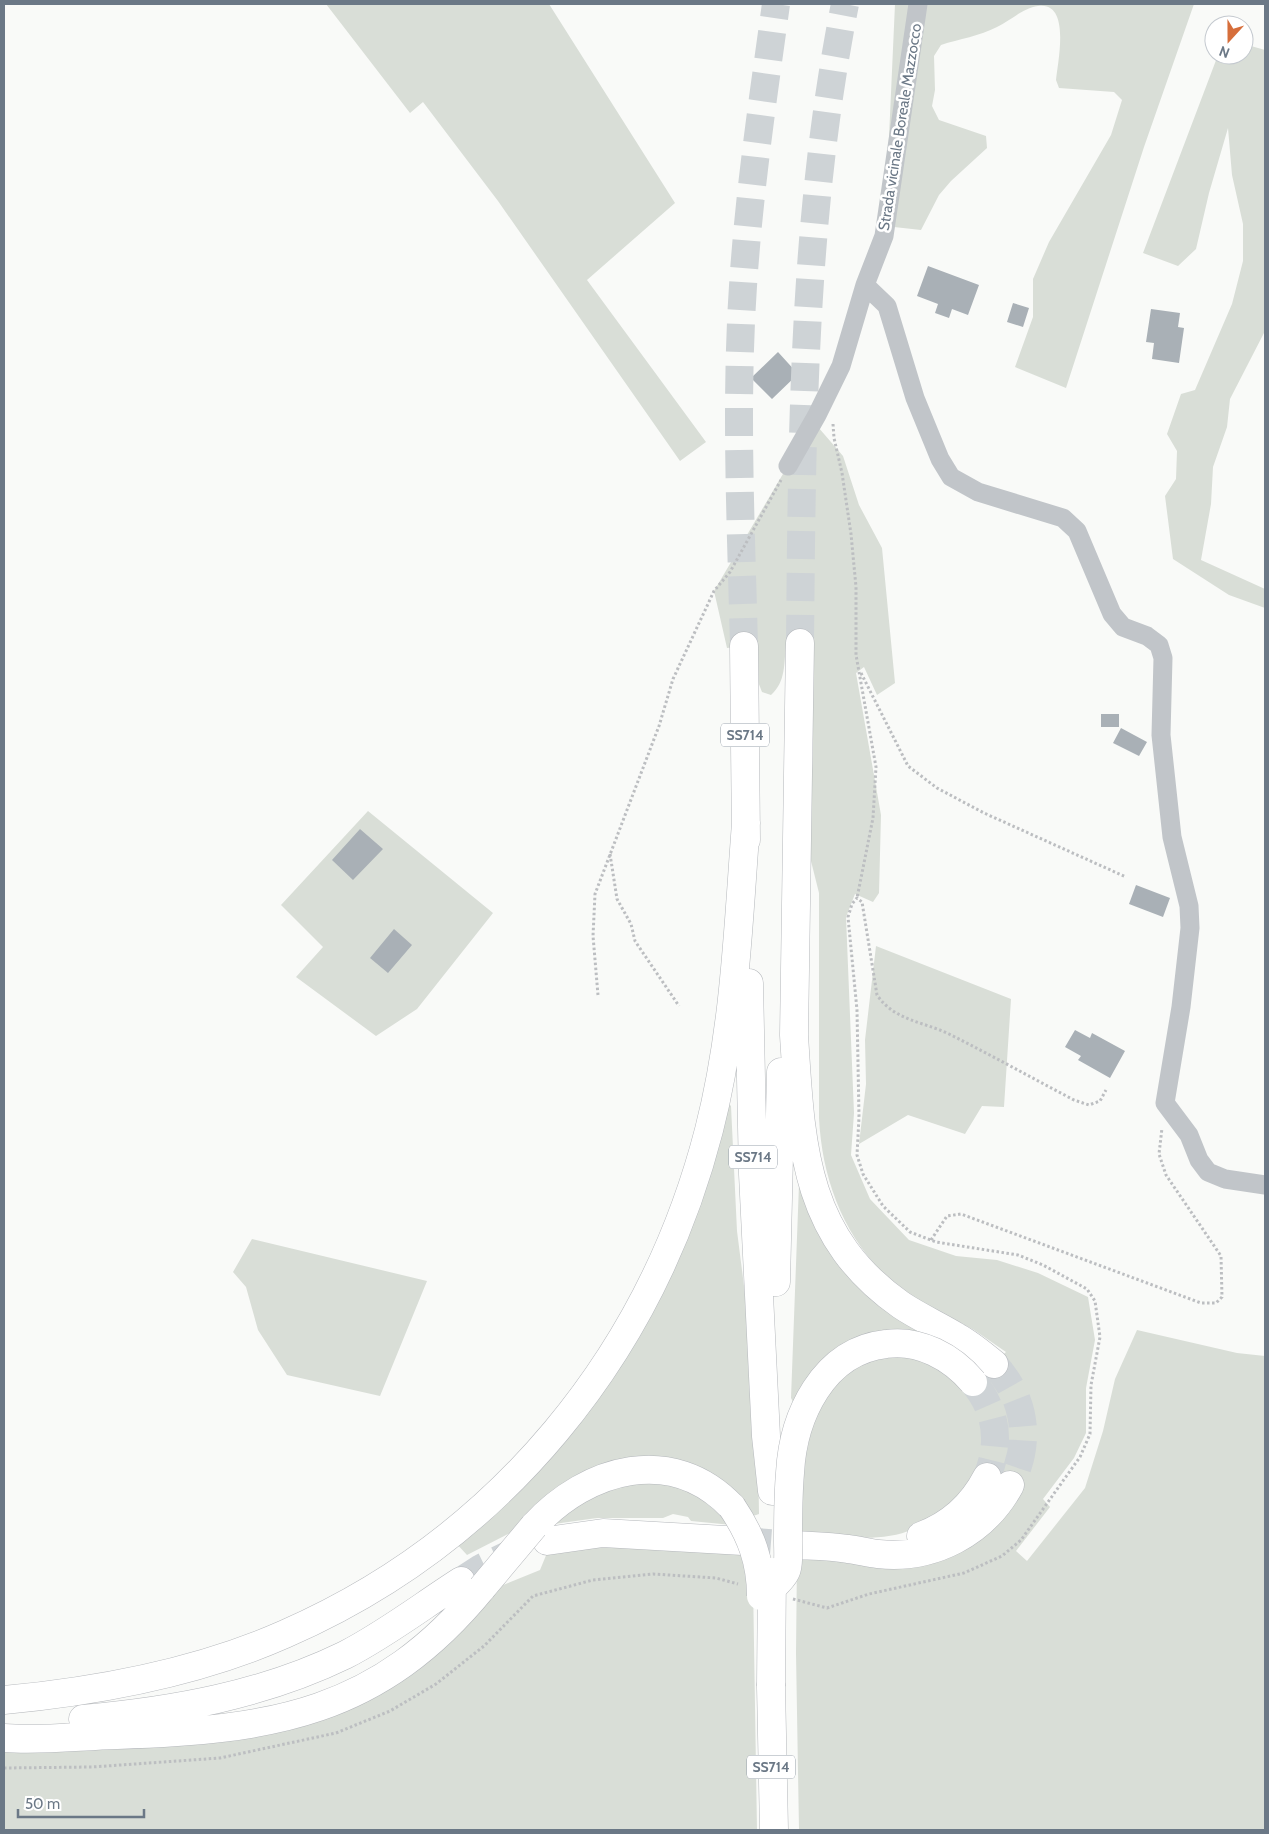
<svg xmlns="http://www.w3.org/2000/svg" width="1269" height="1834" font-family="Cabin,sans-serif">
	<rect width="100%" height="100%" fill="#f9faf8"/>
	<path fill="#d9ded7" d="M 326,4 L 549,4 L 675,203 L 587,280 L 706,442 L 680,461 L 498,201 L 423,102 L 410,113 Z
		M 895,4 L 1194,4 L 1144,147 L 1066,388 L 1015,367 L 1033,317 L 1033,279 L 1049,242 L 1111,135 L 1122,100 L 1114,92 L 1059,88 L 1056,80 C 1058,61 1071,1 1038,6 C 1023,8 1010,21 997,27 C 980,36 959,39 941,45 L 934,56 L 935,90 L 932,106 L 939,120 L 986,136 L 987,148 L 951,181 L 939,195 L 921,230 L 885,226 Z
		M 1244,44 L 1265,50 L 1265,331 L 1230,399 L 1227,427 L 1213,467 L 1211,504 L 1201,560 L 1265,589 L 1265,608 L 1229,595 L 1173,559 L 1165,496 L 1176,479 L 1177,451 L 1167,434 L 1181,394 L 1195,390 L 1232,304 L 1243,261 L 1243,224 L 1232,175 L 1228,128 L 1209,193 L 1196,249 L 1178,266 L 1143,253 L 1218,55 L 1244,55 Z
		M 818,427 L 843,456 L 859,505 L 882,548 L 895,683 L 877,695 L 864,667 L 856,673 L 881,815 L 879,893 L 873,902 L 855,894 L 846,917 L 854,1113 L 851,1155 L 870,1199 L 909,1240 L 956,1256 L 997,1260 L 1038,1273 L 1088,1297 L 1095,1340 L 1086,1388 L 1086,1433 L 1074,1458 L 1043,1499 L 1050,1507 L 1016,1551 L 1027,1561 L 1085,1488 L 1103,1431 L 1115,1379 L 1137,1330 L 1237,1353 L 1265,1356 L 1265,1830 L 799,1830 L 796,1653 L 797,1557 L 878,1563 L 966,1497 C 948,1507 931,1521 913,1529 C 879,1545 829,1535 793,1531 L 795,1470 L 825,1392 L 854,1365 L 897,1353 L 935,1364 L 964,1390 L 1006,1352 C 995,1345 985,1337 974,1330 C 954,1318 930,1311 910,1298 C 903,1293 896,1286 890,1280 C 844,1238 822,1179 819,1118 L 819,893 L 807,845 L 813,755 L 813,681 L 809,643 L 786,644 C 784,663 786,682 771,695 L 762,692 L 744,646 L 727,648 L 714,591 L 810,428 Z
		M 368,811 L 493,913 L 417,1009 L 376,1036 L 296,977 L 323,947 L 281,905 Z
		M 876,946 L 1011,999 L 1004,1107 L 982,1106 L 965,1134 L 908,1115 L 859,1144 L 866,1084 L 865,1040 Z
		M 728,1103 L 731,1106 L 737,1231 L 757,1388 L 759,1514 L 750,1517 L 670,1461 L 520,1528 L 467,1555 L 455,1542 L 560,1441 Z
		M 799,1184 L 944,1342 L 908,1335 L 794,1404 L 791,1398 Z
		M 252,1239 L 427,1281 L 380,1396 L 287,1375 L 258,1330 L 246,1287 L 233,1272 Z
		M 634,1480 L 686,1486 L 732,1525 L 691,1521 L 688,1517 L 673,1514 L 663,1518 L 597,1518 L 554,1524 L 577,1502 Z
		M 603,1546 L 747,1553 L 753,1582 L 757,1830 L 4,1830 L 4,1746 L 314,1718 L 493,1589 L 540,1570 L 547,1553 Z"/>
	<path fill="#a9b0b6" d="M 928,266 L 979,285 L 968,315 L 952,309 L 949,318 L 935,313 L 938,304 L 917,296 Z
		M 1013,303 L 1029,308 L 1023,327 L 1007,322 Z
		M 1151,309 L 1180,313 L 1178,327 L 1184,328 L 1179,363 L 1152,359 L 1154,343 L 1146,342 Z
		M 778,352 L 798,374 L 772,399 L 751,378 Z
		M 1101,714 L 1119,714 L 1119,727 L 1101,727 Z
		M 1121,728 L 1147,742 L 1139,756 L 1113,743 Z
		M 360,829 L 383,849 L 353,880 L 332,860 Z
		M 1136,885 L 1170,898 L 1163,917 L 1129,904 Z
		M 394,929 L 412,945 L 388,973 L 370,958 Z
		M 1075,1030 L 1090,1038 L 1092,1033 L 1125,1051 L 1110,1078 L 1078,1060 L 1081,1056 L 1065,1047 Z"/>
	<g fill="none" stroke-linecap="round" stroke-linejoin="round">
		<path stroke="#ced3d6" stroke-width="28" stroke-dasharray="28 14" stroke-linecap="butt" d="M 800,643 C 802,429 803,215 845,4
			M 744,646 C 741,526 735,406 743,286 C 749,192 763,98 776,4
			M 994,1364 C 1026,1399 1032,1442 1010,1485
			M 973,1382 C 997,1411 1001,1442 987,1477
			M 743,1541 L 794,1545
			M 461,1581 L 481,1568 L 514,1552"/>
		<g stroke="#b5b8bc" stroke-width="29">
			<path id="highway" d="M 800,643 L 794,1035 C 801,1145 803,1236 901,1305 C 919,1317 939,1326 957,1337 C 970,1344 982,1354 994,1364
				M 744,646 L 746,840
				M 749,983 L 753,1174 L 766,1436 L 772,1491
				M 776,1282 L 781,1072
				M 534,1526 C 587,1468 672,1444 732,1507
				M 921,1536 C 951,1525 972,1506 987,1477
				M 547,1541 L 603,1533 L 743,1541
				M 794,1545 C 812,1546 830,1546 848,1549 C 858,1550 868,1553 878,1554 C 933,1560 984,1533 1010,1485
				M 771,1686 L 774,1830
				M 4,1700 C 99,1691 197,1673 285,1634 C 500,1540 651,1355 709,1130 C 735,1029 738,926 746,823
				M 83,1719 C 173,1711 263,1695 345,1655 C 386,1634 422,1606 461,1581
				M 4,1738 C 41,1741 80,1736 117,1735 C 272,1730 379,1714 482,1588"/>
		</g>
		<path stroke="#bcbec1" stroke-width="3" stroke-dasharray="2.5 2.5" stroke-linecap="butt" d="M 833,424 L 834,438 L 842,473 L 851,534 L 856,587 L 856,655 L 876,767 L 873,818 L 857,898
			M 861,673 L 908,766 L 937,788 L 984,813 L 1126,877
			M 610,854 L 617,899 L 631,924 L 635,941 L 679,1006
			M 598,995 L 593,936 L 595,894 L 659,726 L 673,679 L 714,591 L 730,572 L 781,480
			M 931,1240 L 947,1216 L 961,1214 L 1201,1303 L 1216,1303 L 1222,1297 L 1221,1256 L 1166,1175 L 1159,1154 L 1162,1128
			M 793,1599 L 827,1608 L 869,1594 L 964,1573 L 1002,1556 L 1021,1540 L 1080,1457 L 1090,1434 L 1091,1385 L 1100,1337 L 1095,1301 L 1087,1289 L 1043,1265 L 1018,1255 L 936,1242 L 910,1232 L 883,1206 L 863,1174 L 857,1155 L 859,1117 L 857,1010 L 848,917 L 852,904 L 857,898 L 862,902 L 877,995 C 895,1021 922,1021 949,1034 C 991,1055 1032,1078 1074,1100 L 1089,1105 L 1100,1101 L 1106,1090
			M 4,1768 L 92,1767 L 220,1758 L 336,1733 L 390,1711 L 436,1684 L 484,1646 L 533,1596 L 593,1580 L 653,1574 L 716,1578 L 738,1584"/>
		<path stroke="#c1c5c9" stroke-width="19" d="M 918,4 L 884,236 L 865,285 L 887,306 L 915,398 L 940,459 L 951,477 L 978,492 L 1063,518 L 1077,531 L 1112,614 L 1123,627 L 1147,636 L 1159,645 L 1163,658 L 1161,735 L 1172,837 L 1189,906 L 1190,928 L 1181,1007 L 1165,1103 L 1189,1135 L 1199,1160 L 1208,1172 L 1225,1179 L 1265,1185
			M 788,466 L 817,415 L 841,366 L 865,285"/>
		<use href="#highway" stroke="#fff" stroke-width="28"/>
		<g stroke="#b5b8bc" stroke-width="29" stroke-linecap="butt">
			<path id="highway-bridge" d="M 732,1507 C 751,1535 761,1562 761,1596
				M 482,1588 L 534,1526
				M 771,1589 C 776,1584 786,1575 787,1568 C 789,1560 788,1550 788,1542 C 788,1519 788,1496 790,1473 C 793,1416 823,1351 886,1344 C 919,1339 952,1357 973,1382
				M 771,1686 L 772,1572"/>
		</g>
		<use href="#highway-bridge" stroke="#fff" stroke-width="28"/>
	</g>
	<g text-anchor="middle" stroke-width="5" stroke-linejoin="round" paint-order="stroke">
		<g fill="#fff" stroke="#97a0aa" stroke-width="1">
			<rect x="721" y="723.5" width="48" height="23" rx="4"/>
			<rect x="729" y="1145.5" width="48" height="23" rx="4"/>
			<rect x="747" y="1755.5" width="48" height="23" rx="4"/>
		</g>
		<g font-size="14" font-weight="bold" fill="#6b7886">
			<text x="745" y="740">SS714</text>
			<text x="753" y="1162">SS714</text>
			<text x="771" y="1772">SS714</text>
		</g>
		<g font-size="15" fill="#6b7886" stroke="#fff">
			<text transform="translate(900 127) rotate(-81)" y="5">Strada vicinale Boreale Mazzocco</text>
		</g>
	</g>
	<rect width="1269" height="1834" fill="none" stroke="#6b7886" stroke-width="10"/>
	<g transform="translate(1229 40) rotate(201)"><circle r="24" fill="#ffffff" stroke="#c4c9cf"/>
	<path d="M0-4L9 19L0 12L-9 19Z" fill="#d66e3b"/>
	<text y="-8" font-size="14" font-weight="bold" text-anchor="middle" fill="#6b7886">N</text>
	</g>
	<path d="M18 1809v8h126v-8" fill="none" stroke="#6b7886" stroke-width="2.5"/>
	<text x="25" y="1809" font-size="15" fill="#6b7886" stroke="#ffffff" stroke-width="4" paint-order="stroke">50 m</text>
</svg>
